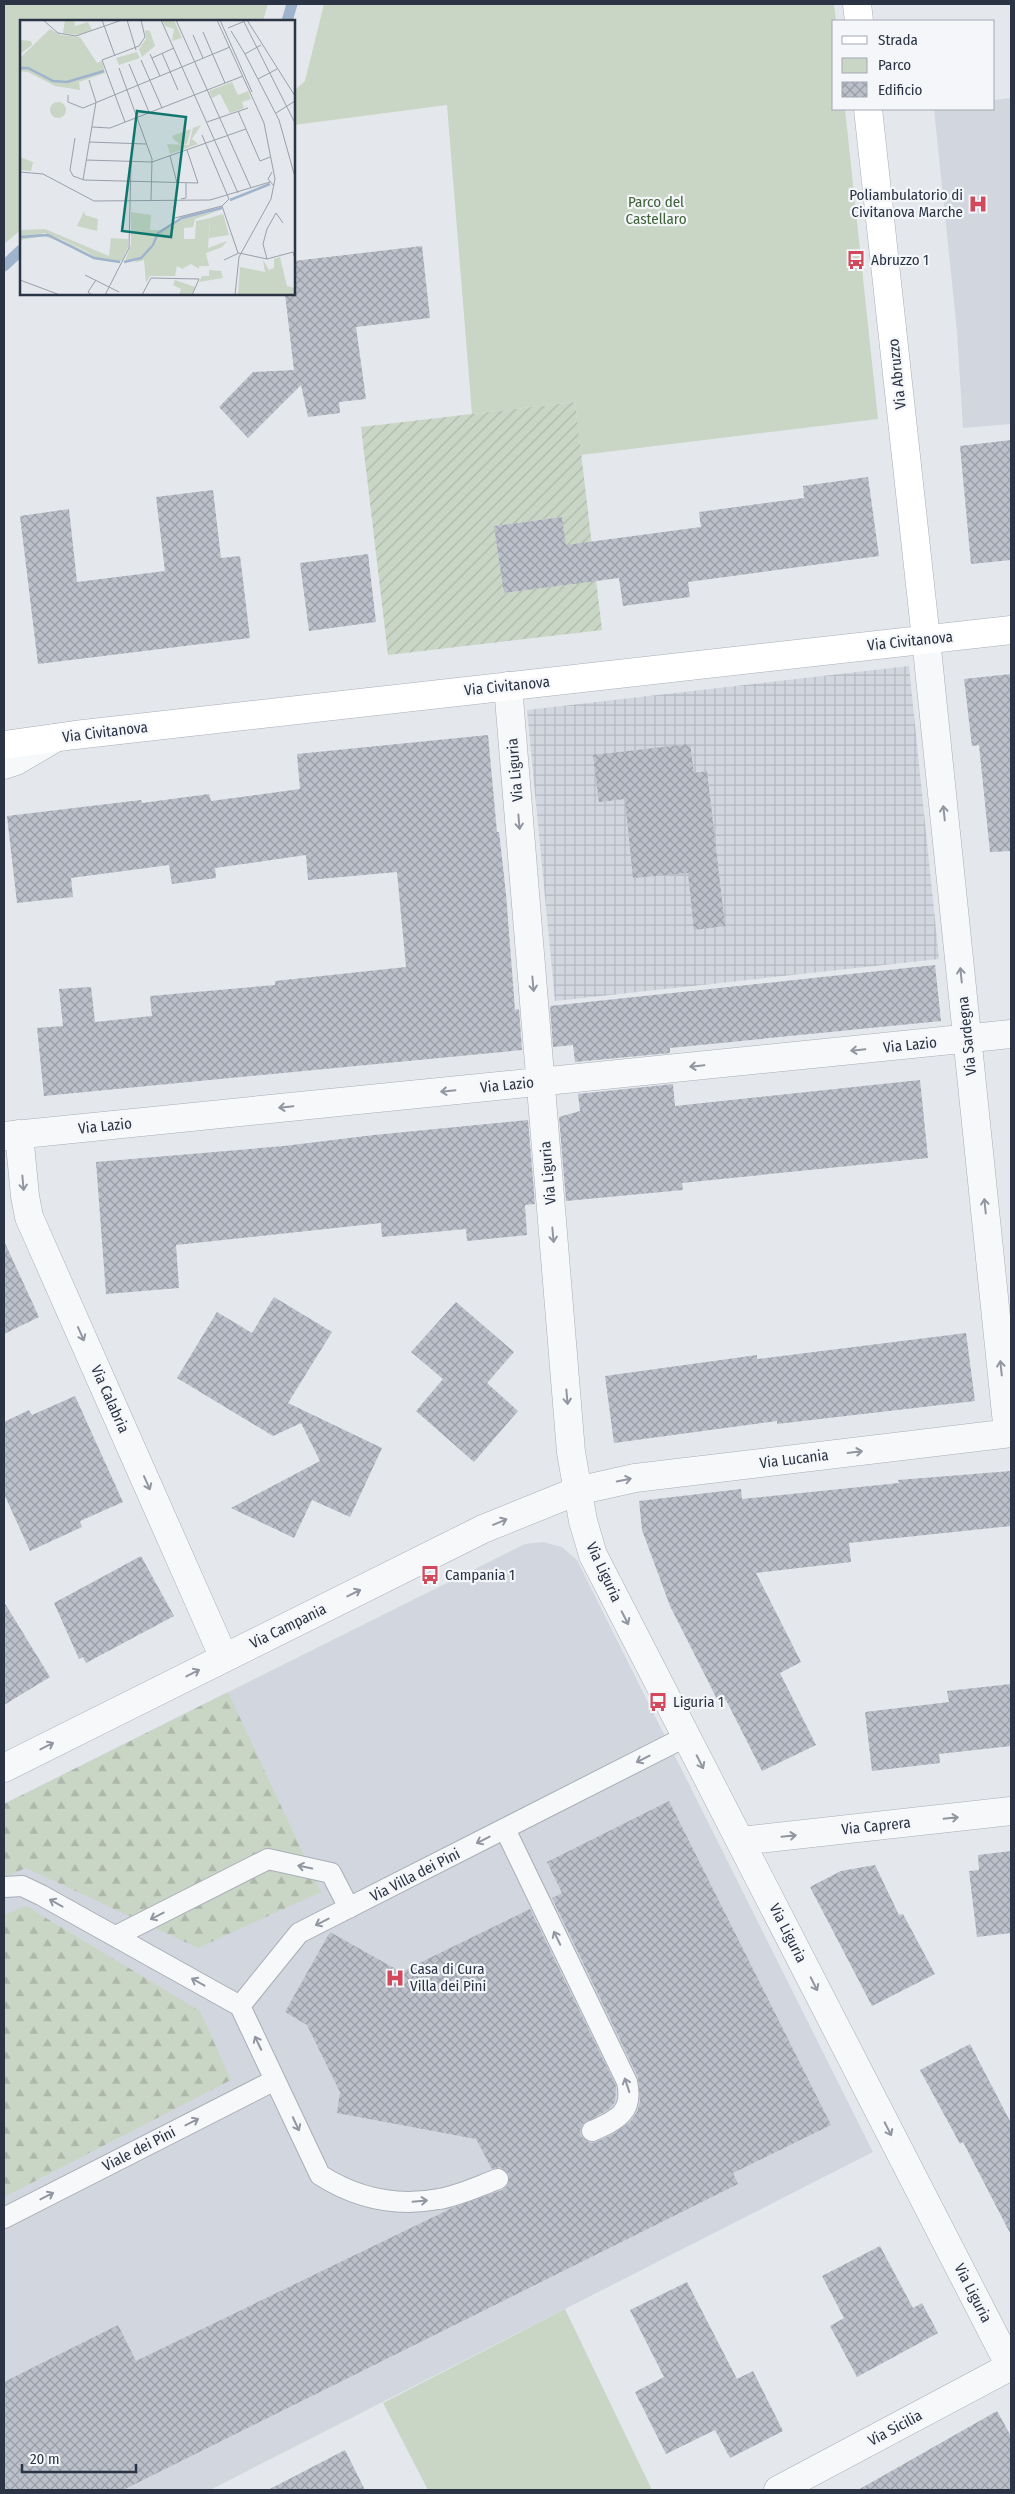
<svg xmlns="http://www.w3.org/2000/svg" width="1015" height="2494" font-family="'Fira Sans Condensed',sans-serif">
	<defs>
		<pattern id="industrial-grid" width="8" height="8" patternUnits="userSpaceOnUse" patternTransform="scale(1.25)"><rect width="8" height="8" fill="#d2d6de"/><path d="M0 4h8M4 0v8" fill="none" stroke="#b4b8c0"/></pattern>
		<pattern id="forest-firs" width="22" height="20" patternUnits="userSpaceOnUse" patternTransform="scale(1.25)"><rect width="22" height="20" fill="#c9d6c5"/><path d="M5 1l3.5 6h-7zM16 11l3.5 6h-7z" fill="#adb8ab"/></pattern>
		<pattern id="garden-furrows" width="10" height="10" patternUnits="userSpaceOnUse" patternTransform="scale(1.25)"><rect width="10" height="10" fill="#c9d6c5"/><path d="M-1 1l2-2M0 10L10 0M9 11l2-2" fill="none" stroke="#adb8ab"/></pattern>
		<pattern id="building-cross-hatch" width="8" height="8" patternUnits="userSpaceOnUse" patternTransform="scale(1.25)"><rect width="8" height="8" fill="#bbc0ca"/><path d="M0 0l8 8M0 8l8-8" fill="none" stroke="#989da6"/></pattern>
	</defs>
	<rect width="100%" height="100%" fill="#e4e7ec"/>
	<path fill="#d2d6de" d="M 1011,98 L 1011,424 L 963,428 L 957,331 L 934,109 L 994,109 L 994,100 Z
		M 543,1542 L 562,1547 L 577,1560 L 873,2152 L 210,2490 L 4,2490 L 4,1804 L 525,1544 Z"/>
	<path fill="url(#industrial-grid)" d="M 909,666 L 939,959 L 555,1001 L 527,710 Z"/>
	<path fill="#c9d6c5" d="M 4,4 L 268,4 L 263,21 L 21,21 L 21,230 L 4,244 Z
		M 324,4 L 834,4 L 836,21 L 834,21 L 834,109 L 845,109 L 878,419 L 581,455 L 575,402 L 472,414 L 447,105 L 294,125 L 294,91 L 305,81 Z
		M 565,2309 L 652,2490 L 428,2490 L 383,2403 Z"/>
	<path fill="url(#forest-firs)" d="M 228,1692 L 321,1892 L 198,1948 L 26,1868 L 4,1877 L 4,1804 Z
		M 26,1906 L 200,2011 L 231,2080 L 4,2197 L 4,1915 Z"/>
	<path fill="url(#garden-furrows)" fill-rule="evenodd" d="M 575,402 L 602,630 L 388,655 L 361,427 ZM 562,517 L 571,584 L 504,593 L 495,526 Z"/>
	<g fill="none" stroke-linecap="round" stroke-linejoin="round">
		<path stroke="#9fb4cc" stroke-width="11" d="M 287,21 L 292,4
			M 4,266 L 21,250"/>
	</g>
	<path fill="url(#building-cross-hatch)" d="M 422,246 L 430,318 L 356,327 L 366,399 L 339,402 L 340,413 L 308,417 L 301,385 L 248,438 L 219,407 L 253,372 L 294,370 L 285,294 L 294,294 L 294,261 Z
		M 1011,440 L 1011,560 L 971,564 L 960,446 Z
		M 868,477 L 879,556 L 688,582 L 690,597 L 623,606 L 619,578 L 504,593 L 494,526 L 562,517 L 566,545 L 701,527 L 699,512 L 804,498 L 803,486 Z
		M 213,490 L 221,558 L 240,556 L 250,638 L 38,664 L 20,516 L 69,509 L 77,582 L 165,571 L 156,497 Z
		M 368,554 L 376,622 L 309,631 L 300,563 Z
		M 1011,674 L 1011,851 L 990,852 L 979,745 L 972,746 L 964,679 Z
		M 488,735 L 497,832 L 499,832 L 506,894 L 515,1010 L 519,1009 L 522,1050 L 44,1096 L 37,1028 L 63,1026 L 59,989 L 91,987 L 95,1022 L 152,1016 L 150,996 L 275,985 L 275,981 L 406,967 L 397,872 L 308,880 L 306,855 L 215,868 L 216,878 L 172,884 L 169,865 L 71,878 L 73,897 L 17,903 L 7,816 L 141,800 L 142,803 L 209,794 L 211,801 L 300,789 L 297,754 Z
		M 690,744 L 694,773 L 707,771 L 725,926 L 694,930 L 688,873 L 633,878 L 625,799 L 599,802 L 593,755 Z
		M 935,965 L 941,1021 L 670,1048 L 670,1053 L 575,1062 L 573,1045 L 553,1047 L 550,1006 Z
		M 920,1080 L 928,1158 L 682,1183 L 683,1190 L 566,1201 L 559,1117 L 580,1111 L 578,1094 L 673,1084 L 675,1106 Z
		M 528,1120 L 535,1204 L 525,1205 L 527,1235 L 467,1241 L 466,1229 L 382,1237 L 381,1223 L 176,1245 L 179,1288 L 106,1294 L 96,1162 L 284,1146 L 374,1135 Z
		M 4,1241 L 39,1317 L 4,1334 Z
		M 274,1297 L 332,1332 L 288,1403 L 382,1448 L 350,1517 L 312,1500 L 294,1538 L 231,1508 L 320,1461 L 301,1423 L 273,1436 L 177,1378 L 217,1312 L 252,1333 Z
		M 456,1302 L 514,1352 L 487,1383 L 518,1411 L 474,1462 L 416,1411 L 443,1379 L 411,1352 Z
		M 966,1333 L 975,1401 L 777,1424 L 777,1421 L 614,1443 L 605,1376 L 757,1355 L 757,1359 Z
		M 75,1396 L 123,1502 L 80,1521 L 82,1527 L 30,1551 L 4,1494 L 4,1422 L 29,1410 L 32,1415 Z
		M 1011,1471 L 1011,1526 L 849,1543 L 851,1562 L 756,1573 L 801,1662 L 780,1673 L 816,1745 L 762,1771 L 726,1700 L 719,1703 L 670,1606 L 642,1530 L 639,1501 L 741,1489 L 742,1499 L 899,1483 L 898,1480 Z
		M 141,1556 L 174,1616 L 86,1663 L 83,1657 L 79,1659 L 54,1603 Z
		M 4,1602 L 50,1677 L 4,1705 Z
		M 1011,1684 L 1011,1746 L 939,1754 L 940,1763 L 872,1771 L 865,1712 L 949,1702 L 947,1691 Z
		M 669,1801 L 831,2125 L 733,2173 L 738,2184 L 123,2490 L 4,2490 L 4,2382 L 118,2325 L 136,2361 L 452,2208 L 502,2190 L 507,2186 L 509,2174 L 500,2167 L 492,2169 L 476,2139 L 337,2113 L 340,2092 L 307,2025 L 285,2012 L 330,1932 L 401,1972 L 530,1909 L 616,2086 L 615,2102 L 609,2109 L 583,2124 L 580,2130 L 581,2136 L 590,2143 L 596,2142 L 615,2133 L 630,2122 L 637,2112 L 640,2102 L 638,2077 L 552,1898 L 562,1893 L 547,1862 Z
		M 1011,1851 L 1011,1933 L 977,1937 L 969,1871 L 979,1870 L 978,1855 Z
		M 875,1865 L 899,1915 L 903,1914 L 935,1974 L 872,2006 L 810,1887 L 841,1871 Z
		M 970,2044 L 1011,2123 L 1011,2235 L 963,2142 L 960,2144 L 920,2070 Z
		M 880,2246 L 913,2308 L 922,2303 L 938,2333 L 857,2377 L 830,2326 L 844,2318 L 822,2276 Z
		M 687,2282 L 737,2379 L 753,2371 L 783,2431 L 730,2458 L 715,2430 L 666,2454 L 635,2392 L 664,2377 L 630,2310 Z
		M 997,2411 L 1011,2436 L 1011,2490 L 858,2490 Z
		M 345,2450 L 365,2490 L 268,2490 Z"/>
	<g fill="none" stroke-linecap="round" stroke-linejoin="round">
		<g stroke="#a9aeb7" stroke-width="22">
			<path id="lane" d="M 505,1829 L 627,2082 C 634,2112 617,2120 592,2131
				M 4,1887 L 22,1886 L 41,1895 L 240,2006
				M 116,1936 L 268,1859 L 331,1873 L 349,1908
				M 240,2006 L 299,1933 L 687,1736
				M 240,2006 L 320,2175 C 356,2198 396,2207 439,2199 C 458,2196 479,2186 498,2179
				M 4,2218 L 275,2080"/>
		</g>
		<g stroke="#a9aeb7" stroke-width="29">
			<path id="street" d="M 926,639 L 1008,1433
				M 508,686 L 571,1452 L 583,1521 L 593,1555 L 1011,2368
				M 4,765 L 16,761 L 55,738
				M 19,1134 L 25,1196 L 29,1217 L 224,1658
				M 4,1136 L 1011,1034
				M 4,1768 L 483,1529 L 577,1491 L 635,1478 L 1011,1433
				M 741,1841 L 1011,1811
				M 778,2490 L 1011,2366"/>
		</g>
		<g stroke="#a9aeb7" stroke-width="29">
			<path id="secondary" d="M 857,4 L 859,21
				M 868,109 L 926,639
				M 4,745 L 75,735 L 1011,630"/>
		</g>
		<use href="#lane" stroke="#f7f8fa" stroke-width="20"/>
		<use href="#street" stroke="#f7f8fa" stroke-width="28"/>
		<use href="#secondary" stroke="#fff" stroke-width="28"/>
	</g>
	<defs><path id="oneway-shaft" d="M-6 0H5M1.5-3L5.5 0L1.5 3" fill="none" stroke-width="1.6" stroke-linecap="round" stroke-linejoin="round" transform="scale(1.25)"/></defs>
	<g stroke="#9196a0">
		<use href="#oneway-shaft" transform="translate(944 813) rotate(-96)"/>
		<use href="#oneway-shaft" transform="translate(519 822) rotate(85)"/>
		<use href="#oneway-shaft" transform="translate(961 975) rotate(-96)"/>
		<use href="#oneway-shaft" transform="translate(533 984) rotate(85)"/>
		<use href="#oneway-shaft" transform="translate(858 1050) rotate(174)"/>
		<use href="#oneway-shaft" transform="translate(697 1066) rotate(174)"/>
		<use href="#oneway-shaft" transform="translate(448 1091) rotate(174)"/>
		<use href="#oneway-shaft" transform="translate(286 1107) rotate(174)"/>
		<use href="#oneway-shaft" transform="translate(23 1183) rotate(85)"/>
		<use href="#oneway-shaft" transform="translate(985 1206) rotate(-96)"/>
		<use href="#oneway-shaft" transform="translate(553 1235) rotate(85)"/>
		<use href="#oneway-shaft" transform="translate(81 1334) rotate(66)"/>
		<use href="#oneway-shaft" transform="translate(1001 1368) rotate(-96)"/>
		<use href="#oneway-shaft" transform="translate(567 1397) rotate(85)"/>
		<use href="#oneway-shaft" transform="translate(855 1452) rotate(-7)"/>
		<use href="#oneway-shaft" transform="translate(624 1480) rotate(-11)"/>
		<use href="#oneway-shaft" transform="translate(147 1483) rotate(66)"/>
		<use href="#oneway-shaft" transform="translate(500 1522) rotate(-23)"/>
		<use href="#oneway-shaft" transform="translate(354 1593) rotate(-26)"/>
		<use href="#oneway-shaft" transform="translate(625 1618) rotate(63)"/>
		<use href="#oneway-shaft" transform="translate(193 1673) rotate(-27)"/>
		<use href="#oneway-shaft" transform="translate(47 1746) rotate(-27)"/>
		<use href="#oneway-shaft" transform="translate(643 1759) rotate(153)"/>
		<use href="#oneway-shaft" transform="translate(700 1762) rotate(63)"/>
		<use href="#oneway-shaft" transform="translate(951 1818) rotate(-6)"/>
		<use href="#oneway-shaft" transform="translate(789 1836) rotate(-6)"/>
		<use href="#oneway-shaft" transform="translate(483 1840) rotate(153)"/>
		<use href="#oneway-shaft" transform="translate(305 1867) rotate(-168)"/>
		<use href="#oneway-shaft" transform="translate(56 1903) rotate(-151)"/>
		<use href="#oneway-shaft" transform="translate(157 1916) rotate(153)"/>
		<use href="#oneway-shaft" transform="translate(322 1922) rotate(153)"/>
		<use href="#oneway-shaft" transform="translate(557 1938) rotate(-116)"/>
		<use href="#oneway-shaft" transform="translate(198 1982) rotate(-151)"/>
		<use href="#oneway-shaft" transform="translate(814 1984) rotate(63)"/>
		<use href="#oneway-shaft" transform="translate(258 2043) rotate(-115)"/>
		<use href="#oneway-shaft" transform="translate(627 2085) rotate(-108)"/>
		<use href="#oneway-shaft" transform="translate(192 2122) rotate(-27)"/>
		<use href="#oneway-shaft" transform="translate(296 2124) rotate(65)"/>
		<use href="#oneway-shaft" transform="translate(888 2129) rotate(63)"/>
		<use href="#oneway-shaft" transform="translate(47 2196) rotate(-27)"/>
		<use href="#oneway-shaft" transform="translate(420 2201) rotate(-5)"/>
	</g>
	<defs>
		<g id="hospital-bare" transform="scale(1.5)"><path d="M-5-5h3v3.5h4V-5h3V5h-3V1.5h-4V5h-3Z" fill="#d1495b" stroke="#f4f6f9" stroke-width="2.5" paint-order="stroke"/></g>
		<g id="bus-bare" transform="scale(1.5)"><path d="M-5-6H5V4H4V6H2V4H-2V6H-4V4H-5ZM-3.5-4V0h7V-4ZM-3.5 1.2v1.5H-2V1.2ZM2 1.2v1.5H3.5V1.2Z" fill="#d1495b" stroke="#f4f6f9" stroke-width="2.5" paint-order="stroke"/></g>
	</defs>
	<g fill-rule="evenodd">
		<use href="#hospital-bare" x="978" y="204"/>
		<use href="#bus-bare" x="856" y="260"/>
		<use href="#bus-bare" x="430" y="1575"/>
		<use href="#bus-bare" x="658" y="1702"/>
		<use href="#hospital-bare" x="395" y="1978"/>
	</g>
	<g text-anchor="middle" stroke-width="4.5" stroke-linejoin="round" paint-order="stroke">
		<g font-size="15" fill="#2b3445" stroke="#f4f6f9" text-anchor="start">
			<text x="963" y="200" text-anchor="end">Poliambulatorio di<tspan x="963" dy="17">Civitanova Marche</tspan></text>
			<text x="871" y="265">Abruzzo 1</text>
			<text x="445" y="1580">Campania 1</text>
			<text x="673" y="1707">Liguria 1</text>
			<text x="410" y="1974">Casa di Cura<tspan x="410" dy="17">Villa dei Pini</tspan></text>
		</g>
		<g font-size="15" fill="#3f6138" stroke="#f4f6f9">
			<text x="656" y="207">Parco del<tspan x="656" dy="17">Castellaro</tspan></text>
		</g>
		<g font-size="15" fill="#2b3445" stroke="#f4f6f9">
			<text transform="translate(897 374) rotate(-96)" y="5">Via Abruzzo</text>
			<text transform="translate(910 641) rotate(-6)" y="5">Via Civitanova</text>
			<text transform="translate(507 686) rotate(-6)" y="5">Via Civitanova</text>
			<text transform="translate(105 732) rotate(-7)" y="5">Via Civitanova</text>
			<text transform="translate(515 770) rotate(-95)" y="5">Via Liguria</text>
			<text transform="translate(967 1036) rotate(-96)" y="5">Via Sardegna</text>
			<text transform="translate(910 1045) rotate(-6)" y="5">Via Lazio</text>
			<text transform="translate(507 1085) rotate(-6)" y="5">Via Lazio</text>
			<text transform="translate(105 1126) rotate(-6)" y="5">Via Lazio</text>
			<text transform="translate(548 1173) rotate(-95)" y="5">Via Liguria</text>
			<text transform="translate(110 1399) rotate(66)" y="5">Via Calabria</text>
			<text transform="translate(794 1459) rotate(-7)" y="5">Via Lucania</text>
			<text transform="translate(604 1572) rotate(65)" y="5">Via Liguria</text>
			<text transform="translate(288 1626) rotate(-26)" y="5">Via Campania</text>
			<text transform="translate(876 1826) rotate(-6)" y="5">Via Caprera</text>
			<text transform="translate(415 1875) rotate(-27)" y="5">Via Villa dei Pini</text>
			<text transform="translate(788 1933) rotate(63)" y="5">Via Liguria</text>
			<text transform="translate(139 2149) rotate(-27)" y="5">Viale dei Pini</text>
			<text transform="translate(973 2293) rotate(63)" y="5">Via Liguria</text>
			<text transform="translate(895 2428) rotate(-28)" y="5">Via Sicilia</text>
		</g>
	</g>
	<g transform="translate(20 20)">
		<rect width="275" height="275" fill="#e4e7ec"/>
		<path d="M 142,0 L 154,0 L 162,18 L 152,21 L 154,9 L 145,6 ZM 30,9 L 41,15 L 60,17 L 77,43 L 82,41 L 85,53 L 59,62 L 60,70 L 35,66 L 8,52 L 0,51 L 0,38 ZM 125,10 L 130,11 L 135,26 L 122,37 L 119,29 L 126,19 ZM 0,20 L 11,21 L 12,25 L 0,34 ZM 117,32 L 120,38 L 99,45 L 96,38 ZM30 90a8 8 0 1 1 16 0a8 8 0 1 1-16 0ZM 201,190 L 175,199 L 173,207 L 164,208 L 164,219 L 175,219 L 176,201 L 190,198 L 188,228 L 207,221 L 202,227 L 186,233 L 189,246 L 179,246 L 179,249 L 171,244 L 162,249 L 157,246 L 155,256 L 130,256 L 126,263 L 124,240 L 114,243 L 134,226 L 140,212 L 163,199 ZM 111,192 L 131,195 L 130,210 L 140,210 L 132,225 L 120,237 L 105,241 L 111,224 ZM 25,209 L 89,236 L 91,218 L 108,219 L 108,227 L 102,241 L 94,242 L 74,237 L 66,231 L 50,223 L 25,213 L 19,214 L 27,215 L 51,224 L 68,233 L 25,216 L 0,220 L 0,217 L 7,216 L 0,216 L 0,210 ZM 260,237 L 267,266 L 275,268 L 275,274 L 218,275 L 220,247 L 245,252 L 243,240 L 249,250 L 254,248 L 254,239 ZM 189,250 L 201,251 L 203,258 L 179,262 L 182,256 L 189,256 ZM 155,260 L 175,267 L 171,275 L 159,275 L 161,269 L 153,265 Z" fill="#c9d6c5"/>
		<path d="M 181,105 L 172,119 L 178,124 L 150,134 L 147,124 L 169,125 L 173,108 ZM 171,109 L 167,124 L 161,125 L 153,119 L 152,116 Z" fill="#c9d6c5"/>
		<path d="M 45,0 L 54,0 L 55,6 L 68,2 L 72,10 L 58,15 L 43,13 ZM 212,62 L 218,75 L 228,71 L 231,79 L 222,82 L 224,88 L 210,93 L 200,74 L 192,78 L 189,71 ZM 0,137 L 13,142 L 11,151 L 0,150 ZM 64,191 L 65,195 L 78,199 L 77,211 L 57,206 ZM 203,194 L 209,215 L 189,218 L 190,198 Z" fill="#c9d6c5"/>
		<path fill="none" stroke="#9fb4cc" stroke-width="2.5" d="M 0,48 L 8,48 L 33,61 L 47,62 L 84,51M 210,180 L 250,164M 0,217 L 28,215 L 74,238 L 100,242M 104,242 L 121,238 L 133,225 L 138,213 L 162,198 L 202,188"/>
		<path fill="none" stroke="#9a9fa9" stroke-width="1" d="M 23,0 L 38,13 L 56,16 L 102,0M 82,0 L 95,36M 107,0 L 116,30M 141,0 L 218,173M 156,0 L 231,168M 197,0 L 244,103 L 255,159 L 251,179 L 219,237 L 215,275M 200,0 L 232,72M 227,0 L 275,76M 224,2 L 275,103M 208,8 L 225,1M 211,11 L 225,34M 183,12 L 205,63M 173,15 L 183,38M 241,25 L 225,34 L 259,100 L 275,157M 142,33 L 158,70M 130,34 L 140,56M 132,38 L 154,28M 121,40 L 142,88M 109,44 L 129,92M 99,48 L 132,139 L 131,181M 238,59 L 257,49M 48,75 L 48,82 L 63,88 L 210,27M 218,91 L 240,141 L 250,137M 256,93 L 275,81M 105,102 L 82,40 L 119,26 L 125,17 L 121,0M 187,102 L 228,88M 72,107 L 90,108 L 223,56M 182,115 L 209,179M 55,118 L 50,150 L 53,156 L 64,160 L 178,163 L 167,130M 69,122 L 126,124M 150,136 L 157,163M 66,140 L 132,142 L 226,109M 0,152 L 23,154 L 74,181 L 190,180 L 250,162M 252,152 L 248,159 L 254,166M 63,160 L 76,82 L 69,60M 161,179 L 166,178 L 166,163M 202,186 L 218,233M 155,198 L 202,186 L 209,179M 247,239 L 243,224 L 247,209 L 256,193 L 263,203M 204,240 L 219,233 L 247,239 L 273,232 L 275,239M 65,255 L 99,272M 0,260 L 40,275M 72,275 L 68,272 L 76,260M 85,275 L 109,228 L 111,142M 122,275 L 131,258 L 179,259 L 172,275"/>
		<path fill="#0f766e" fill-opacity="0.15" stroke="#0f766e" stroke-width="2.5" d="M 117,91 L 166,97 L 151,217 L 102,211 Z"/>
		<rect width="275" height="275" fill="none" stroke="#2b3445" stroke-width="2.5"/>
	</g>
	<rect width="1015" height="2494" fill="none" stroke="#2b3445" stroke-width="10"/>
	<rect x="832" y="20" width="162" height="90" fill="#f4f6f9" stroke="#a4a8b1"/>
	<rect x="842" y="36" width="25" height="8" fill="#ffffff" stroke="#a4a8b1"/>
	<text x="878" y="45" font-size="15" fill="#2b3445">Strada</text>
	<rect x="842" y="58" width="25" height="15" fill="#c9d6c5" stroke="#a4a8b1"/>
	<text x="878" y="70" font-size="15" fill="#2b3445">Parco</text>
	<rect x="842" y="82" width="25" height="15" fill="url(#building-cross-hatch)" stroke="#a4a8b1"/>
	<text x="878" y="95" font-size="15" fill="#2b3445">Edificio</text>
	<path d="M22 2464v8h114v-8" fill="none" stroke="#2b3445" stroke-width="2.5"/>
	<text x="30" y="2464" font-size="15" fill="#2b3445" stroke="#f4f6f9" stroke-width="4" paint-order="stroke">20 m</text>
</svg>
